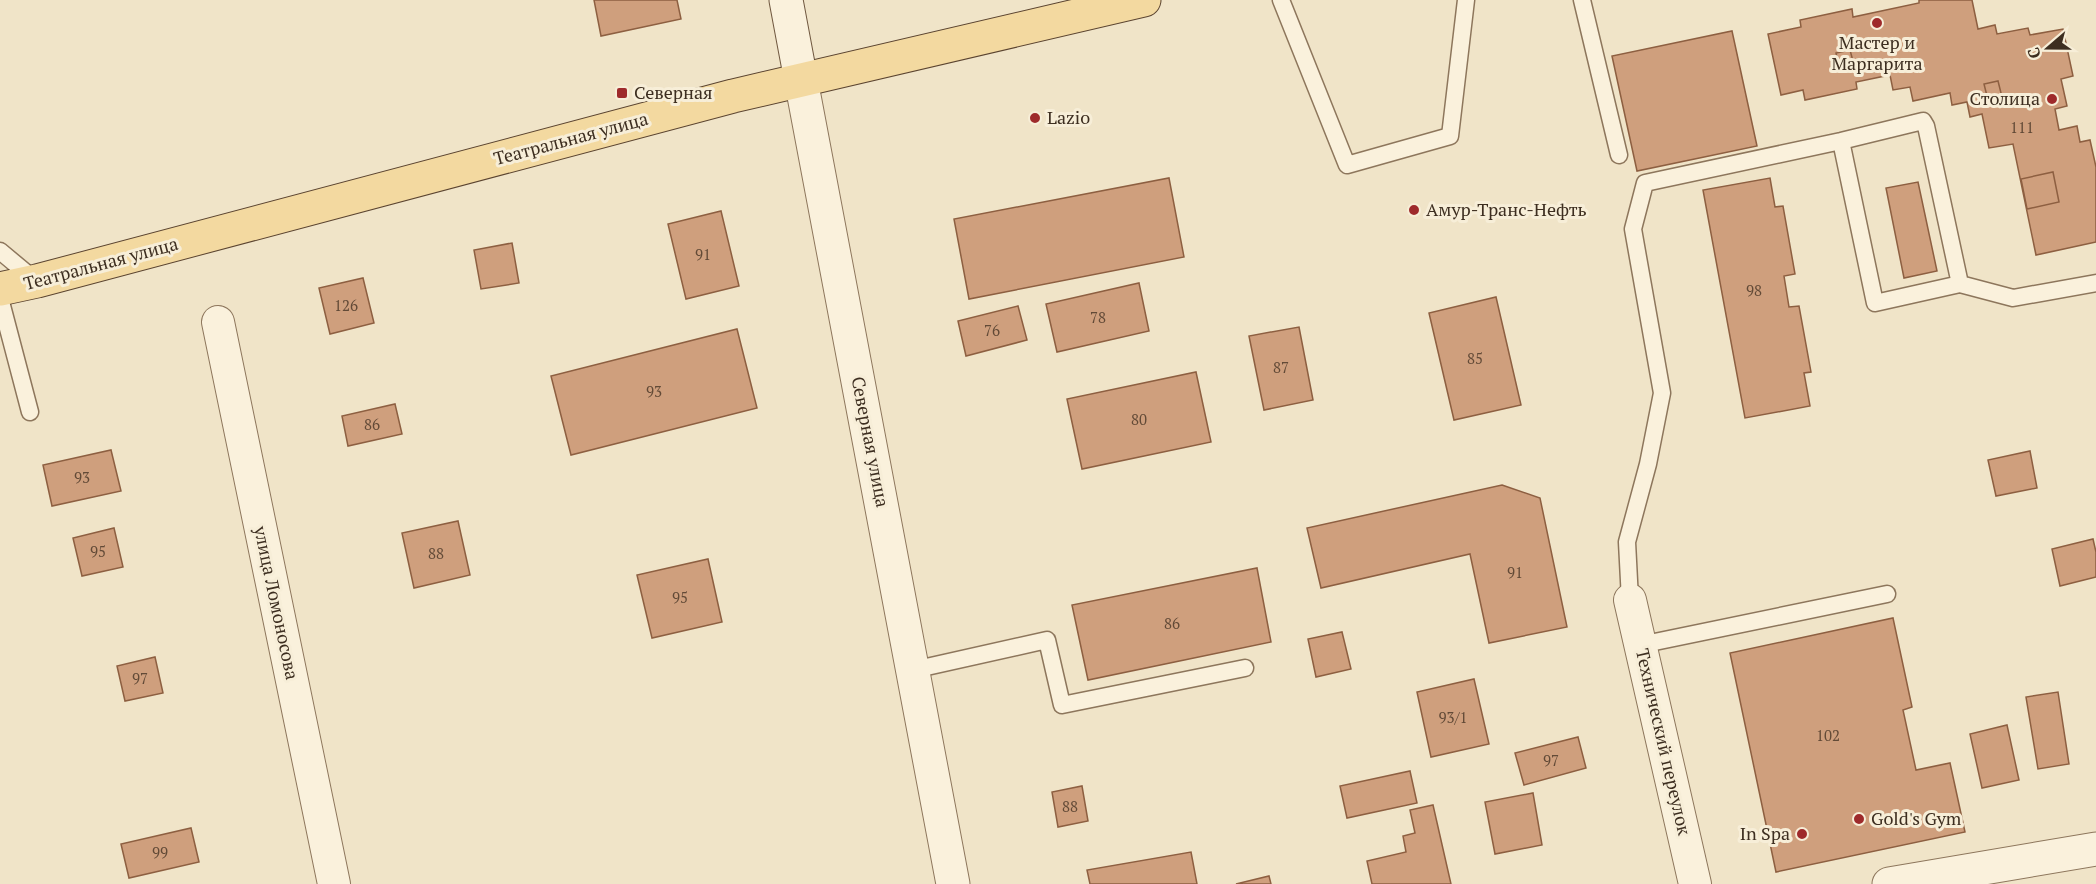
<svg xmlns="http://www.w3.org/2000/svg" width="2096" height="884" font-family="'PT Serif',serif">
	<rect width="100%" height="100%" fill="#f0e4c8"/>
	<path fill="#cf9f7d" stroke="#8d5f41" stroke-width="1.5" d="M 594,0 L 677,0 L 681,19 L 601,36 Z
		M 1919,0 L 1972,0 L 1978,29 L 1995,25 L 1997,34 L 2028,28 L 2030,35 L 2063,29 L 2073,76 L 2061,79 L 2067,106 L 2055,109 L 2059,130 L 2077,126 L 2080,142 L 2090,140 L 2096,167 L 2096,242 L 2036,255 L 2013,144 L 1989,148 L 1982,114 L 1970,117 L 1967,102 L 1952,105 L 1950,93 L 1913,101 L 1910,87 L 1893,90 L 1890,75 L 1856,82 L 1857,89 L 1805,100 L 1803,90 L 1781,95 L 1768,34 L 1801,27 L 1800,20 L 1852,9 L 1853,17 L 1919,3 Z
		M 1732,31 L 1757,146 L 1637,171 L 1612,56 Z
		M 1850,50 L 1854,65 L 1840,69 L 1836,53 Z
		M 1998,81 L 2002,97 L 1988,100 L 1984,84 Z
		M 2053,172 L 2059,202 L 2027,209 L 2021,179 Z
		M 1169,178 L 1184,257 L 969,299 L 954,219 Z
		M 1770,178 L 1775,207 L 1783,206 L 1795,274 L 1784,276 L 1789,307 L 1799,306 L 1811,372 L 1804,373 L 1810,406 L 1745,418 L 1703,190 Z
		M 1918,182 L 1937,271 L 1904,278 L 1886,188 Z
		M 721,211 L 739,286 L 686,299 L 668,224 Z
		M 512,243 L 519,283 L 481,289 L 474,250 Z
		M 363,278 L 374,323 L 330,334 L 319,288 Z
		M 1139,283 L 1149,331 L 1057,352 L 1046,304 Z
		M 1496,297 L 1521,405 L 1454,420 L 1429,313 Z
		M 1018,306 L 1027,340 L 966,356 L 958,321 Z
		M 1299,327 L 1313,400 L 1264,410 L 1249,336 Z
		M 737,329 L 757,408 L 571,455 L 551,376 Z
		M 1196,372 L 1211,442 L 1082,469 L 1067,399 Z
		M 395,404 L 402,434 L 348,446 L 342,416 Z
		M 111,450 L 121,491 L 52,506 L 43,465 Z
		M 2030,451 L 2037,488 L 1996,496 L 1988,460 Z
		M 1502,485 L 1540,498 L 1567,627 L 1489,643 L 1470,554 L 1321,588 L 1307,528 Z
		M 458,521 L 470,575 L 414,588 L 402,533 Z
		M 114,528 L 123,567 L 82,576 L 73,538 Z
		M 2093,539 L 2096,552 L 2096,577 L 2060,586 L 2052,549 Z
		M 708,559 L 722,622 L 652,638 L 637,575 Z
		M 1257,568 L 1271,642 L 1088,680 L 1072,605 Z
		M 1893,618 L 1912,707 L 1903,710 L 1916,770 L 1950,763 L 1965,832 L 1776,872 L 1730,653 Z
		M 1342,632 L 1351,669 L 1316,677 L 1308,639 Z
		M 155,657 L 163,693 L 125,701 L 117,666 Z
		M 1474,679 L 1489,744 L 1431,757 L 1417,692 Z
		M 2058,692 L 2069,764 L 2038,769 L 2026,697 Z
		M 2007,725 L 2019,780 L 1982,788 L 1970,734 Z
		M 1578,737 L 1586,768 L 1524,785 L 1515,753 Z
		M 1410,771 L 1417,803 L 1347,818 L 1340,786 Z
		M 1082,786 L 1088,821 L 1058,827 L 1052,792 Z
		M 1533,793 L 1542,845 L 1495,854 L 1485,802 Z
		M 1433,805 L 1451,884 L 1372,884 L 1367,861 L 1406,852 L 1403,836 L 1415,833 L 1410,810 Z
		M 191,828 L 199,862 L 129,878 L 121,844 Z
		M 1191,852 L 1197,884 L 1090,884 L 1087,870 Z
		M 1269,876 L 1271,884 L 1236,884 Z"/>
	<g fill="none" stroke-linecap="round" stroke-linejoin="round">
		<g stroke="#8d765c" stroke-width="19">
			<path id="service" d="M 1281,0 L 1347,165 L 1450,136 L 1466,0
				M 1582,0 L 1619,155
				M 1841,141 L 1875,303 L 1960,284 L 2013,298 L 2096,283
				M 0,251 L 36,281
				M 0,298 L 30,412
				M 1630,600 L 1627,542 L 1648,464 L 1662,393 L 1633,229 L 1645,183 L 1841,141 L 1923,121 L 1926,126 L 1960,284
				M 1640,645 L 1887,594
				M 913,670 L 1047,640 L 1062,705 L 1245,668"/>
		</g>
		<g stroke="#8d765c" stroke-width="34">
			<path id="minor" d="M 218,322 L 334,884
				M 1630,600 L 1695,884"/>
		</g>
		<g stroke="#8d765c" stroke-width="35">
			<path id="tertiary" d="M 801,80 L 953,884
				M 1889,884 L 2096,849"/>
		</g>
		<g stroke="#6f573f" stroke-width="35">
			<path id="secondary" d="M 786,0 L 801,80"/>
		</g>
		<g stroke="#5b4430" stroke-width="35">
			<path id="primary" d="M 0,289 L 37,281 L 733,96 L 1144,0"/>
		</g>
		<use href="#service" stroke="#faf1dc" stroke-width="16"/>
		<use href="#minor" stroke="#faf1dc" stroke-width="32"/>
		<use href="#tertiary" stroke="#faf1dc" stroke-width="33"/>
		<use href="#secondary" stroke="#faf1dc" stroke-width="33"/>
		<use href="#primary" stroke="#f3d9a0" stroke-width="33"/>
	</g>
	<g fill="#9e2a2b" stroke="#f7eed8" stroke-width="2">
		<circle cx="1877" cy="23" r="6"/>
		<rect x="616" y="87" width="12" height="12" rx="3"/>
		<circle cx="2052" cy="99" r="6"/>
		<circle cx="1035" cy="118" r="6"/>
		<circle cx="1414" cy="210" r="6"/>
		<circle cx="1859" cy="819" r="6"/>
		<circle cx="1802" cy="834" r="6"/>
	</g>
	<g text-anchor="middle" stroke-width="6" stroke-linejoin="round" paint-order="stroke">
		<g font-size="15" fill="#624a37">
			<text x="2022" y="133">111</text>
			<text x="703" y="260">91</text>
			<text x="1754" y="296">98</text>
			<text x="346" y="311">126</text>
			<text x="1098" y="323">78</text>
			<text x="992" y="336">76</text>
			<text x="1475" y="364">85</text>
			<text x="1281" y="373">87</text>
			<text x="654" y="397">93</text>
			<text x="1139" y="425">80</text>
			<text x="372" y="430">86</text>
			<text x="82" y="483">93</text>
			<text x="98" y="557">95</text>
			<text x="436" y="559">88</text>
			<text x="1515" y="578">91</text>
			<text x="680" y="603">95</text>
			<text x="1172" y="629">86</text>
			<text x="140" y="684">97</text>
			<text x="1453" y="723">93/1</text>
			<text x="1828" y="741">102</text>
			<text x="1551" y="766">97</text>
			<text x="1070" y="812">88</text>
			<text x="160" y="858">99</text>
		</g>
		<g font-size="18" fill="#3d2e20" stroke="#f7eed8" text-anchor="start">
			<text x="1877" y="49" text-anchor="middle">Мастер и<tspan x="1877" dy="21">Маргарита</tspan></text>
			<text x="634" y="99">Северная</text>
			<text x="2040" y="105" text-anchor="end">Столица</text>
			<text x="1047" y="124">Lazio</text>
			<text x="1426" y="216">Амур-Транс-Нефть</text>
			<text x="1871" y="825">Gold's Gym</text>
			<text x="1790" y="840" text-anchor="end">In Spa</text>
		</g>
		<g font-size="18" fill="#3d2e20" stroke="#f7eed8">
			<text transform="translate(571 139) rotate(-15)" y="6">Театральная улица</text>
			<text transform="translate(101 264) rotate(-15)" y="6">Театральная улица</text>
			<text transform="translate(870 442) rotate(79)" y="6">Северная улица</text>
			<text transform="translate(276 603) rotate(78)" y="6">улица Ломоносова</text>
			<text transform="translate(1663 742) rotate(77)" y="6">Технический переулок</text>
		</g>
	</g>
	<g transform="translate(2048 48) rotate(250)" stroke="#f7eed8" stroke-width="4.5" paint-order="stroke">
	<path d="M0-4.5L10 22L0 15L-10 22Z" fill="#3d2e20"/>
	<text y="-9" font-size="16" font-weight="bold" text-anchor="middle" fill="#3d2e20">С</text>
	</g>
</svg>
